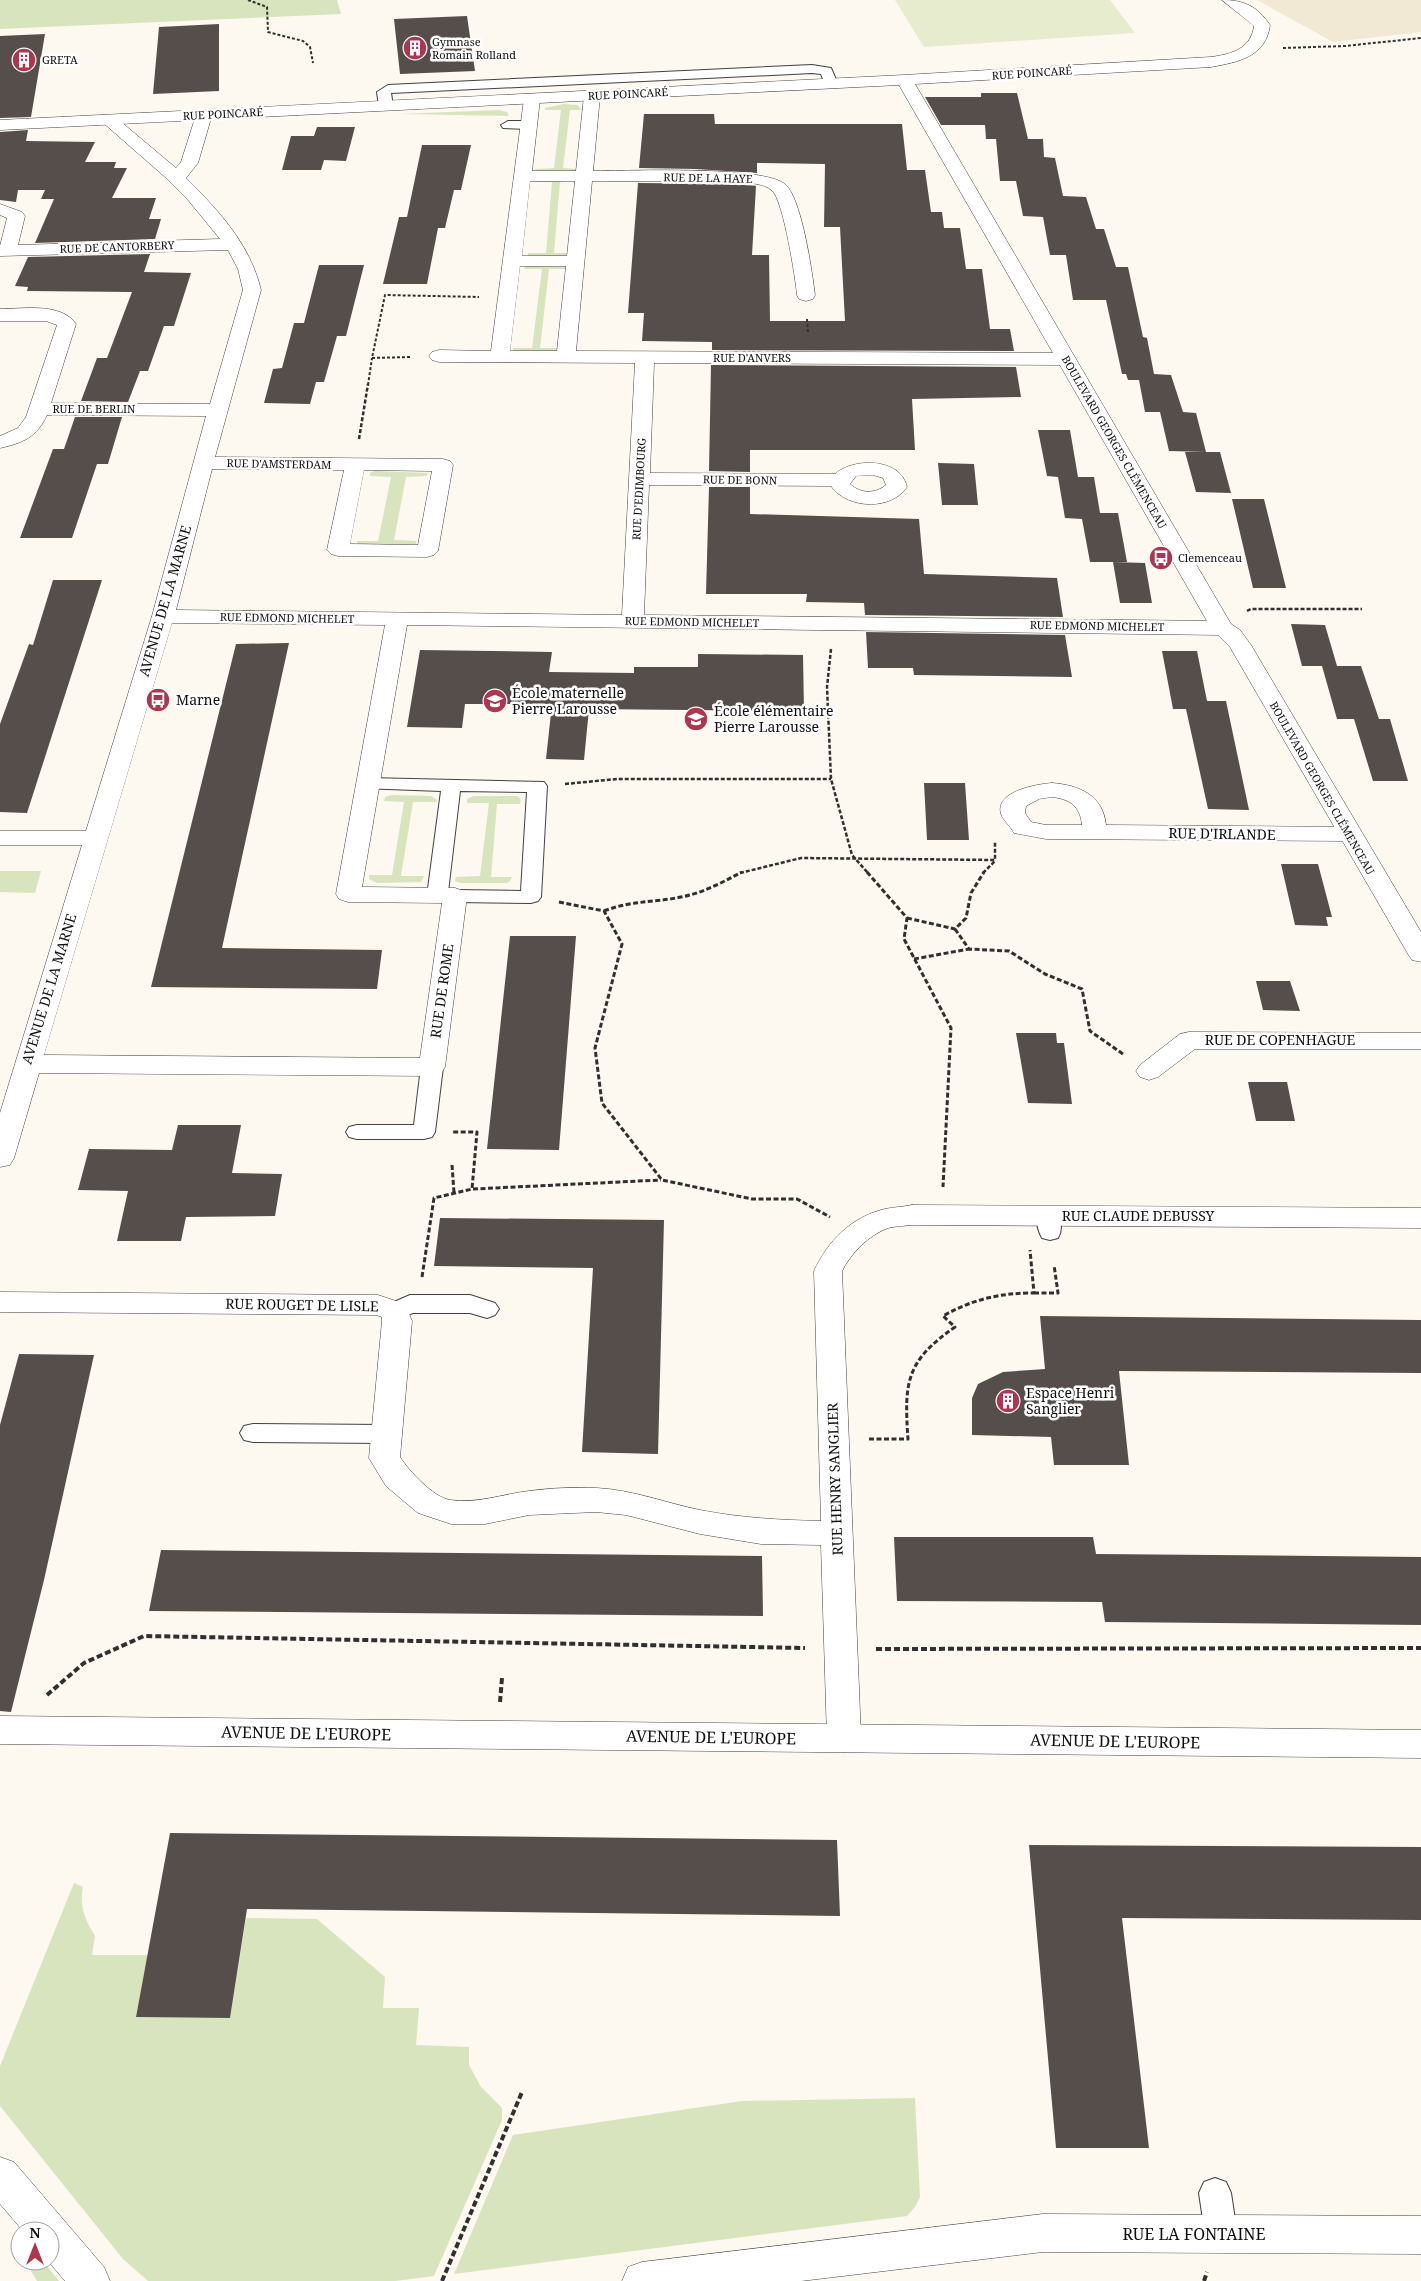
<svg xmlns="http://www.w3.org/2000/svg" width="1421" height="2281" font-family="'Noto Serif',serif">
	<rect width="100%" height="100%" fill="#fdf8f0"/>
	<path fill="#f1e9d3" d="M 1257,0 L 1421,0 L 1421,32 L 1333,42 Z"/>
	<path fill="#d8e4be" d="M 0,0 L 337,0 L 341,14 L 0,29 Z
		M 564,104 L 577,105 L 583,110 L 570,110 L 563,168 L 577,169 L 577,171 L 537,172 L 535,169 L 554,168 L 561,110 L 545,110 L 545,108 Z
		M 499,110 L 507,112 L 509,116 L 400,114 Z
		M 535,180 L 574,180 L 560,182 L 554,253 L 567,253 L 565,257 L 528,256 L 528,253 L 546,253 L 552,182 L 535,182 Z
		M 526,266 L 565,267 L 565,269 L 549,269 L 540,348 L 559,348 L 559,351 L 513,351 L 513,348 L 532,348 L 542,269 L 524,269 Z
		M 374,471 L 428,473 L 427,476 L 406,477 L 394,540 L 417,541 L 416,544 L 361,545 L 357,543 L 357,541 L 378,541 L 391,477 L 370,476 L 370,473 Z
		M 392,795 L 431,796 L 437,800 L 436,802 L 413,802 L 401,876 L 424,876 L 421,882 L 377,883 L 369,879 L 369,875 L 392,875 L 404,802 L 384,801 L 385,797 Z
		M 473,796 L 517,796 L 521,799 L 520,804 L 497,804 L 491,877 L 512,877 L 510,881 L 507,883 L 461,883 L 455,881 L 456,877 L 480,876 L 489,803 L 467,803 L 467,799 Z
		M 0,871 L 41,871 L 35,893 L 0,892 Z
		M 74,1883 L 83,1887 C 79,1906 85,1920 95,1936 L 92,1955 L 148,1955 L 136,2017 L 230,2018 L 246,1918 L 317,1919 L 385,1977 L 383,2008 L 419,2008 L 416,2045 L 469,2047 L 469,2065 L 481,2087 L 502,2108 L 502,2120 L 434,2276 L 395,2281 L 148,2281 L 123,2259 L 0,2106 L 0,2066 Z
		M 915,2098 L 920,2197 L 915,2207 L 907,2216 L 454,2274 L 513,2135 L 742,2101 Z
		M 25,2261 L 43,2261 L 59,2281 L 37,2281 Z"/>
	<path fill="#e7ecce" d="M 895,0 L 1110,0 L 1135,33 L 924,47 Z"/>
	<path fill="#554e4b" d="M 467,16 L 475,71 L 400,74 L 394,19 Z
		M 219,24 L 219,91 L 153,94 L 159,27 Z
		M 45,34 L 31,117 L 0,118 L 0,36 Z
		M 981,93 L 1017,93 L 1028,139 L 1043,139 L 1044,157 L 1055,158 L 1063,196 L 1086,197 L 1096,229 L 1104,229 L 1116,267 L 1128,267 L 1143,337 L 1147,338 L 1154,374 L 1171,375 L 1183,412 L 1196,413 L 1206,452 L 1169,451 L 1160,412 L 1145,412 L 1139,380 L 1128,380 L 1126,374 L 1122,374 L 1106,300 L 1073,300 L 1066,255 L 1050,255 L 1043,217 L 1023,216 L 1016,181 L 1000,181 L 996,139 L 986,139 L 985,125 L 941,125 L 925,97 L 981,97 Z
		M 644,114 L 714,114 L 715,124 L 902,124 L 907,170 L 925,170 L 931,212 L 942,212 L 944,228 L 960,228 L 966,269 L 982,269 L 990,329 L 1010,329 L 1014,351 L 712,350 L 712,342 L 642,341 L 644,313 L 628,313 L 638,183 L 745,184 L 756,186 L 752,255 L 769,255 L 770,321 L 845,321 L 840,227 L 824,227 L 825,164 L 757,163 L 757,173 L 695,169 L 639,168 Z
		M 317,127 L 355,127 L 346,161 L 324,160 L 321,170 L 282,170 L 291,136 L 314,136 Z
		M 28,130 L 26,141 L 95,142 L 85,162 L 116,162 L 114,168 L 127,168 L 112,198 L 156,198 L 149,219 L 161,219 L 155,239 L 35,243 L 54,199 L 41,199 L 45,190 L 18,190 L 16,202 L 0,200 L 0,132 Z
		M 422,145 L 471,145 L 461,190 L 454,190 L 445,228 L 438,228 L 427,284 L 383,284 L 399,217 L 407,217 Z
		M 150,254 L 144,272 L 191,273 L 174,326 L 164,326 L 148,371 L 140,371 L 128,402 L 81,401 L 97,358 L 107,358 L 132,292 L 27,291 L 28,287 L 15,286 L 28,257 Z
		M 319,265 L 364,265 L 346,336 L 337,336 L 324,382 L 316,382 L 310,404 L 264,403 L 273,369 L 282,368 L 294,323 L 304,323 Z
		M 711,365 L 1016,367 L 1021,397 L 912,399 L 915,450 L 750,450 L 750,472 L 709,471 Z
		M 75,417 L 122,417 L 108,464 L 97,464 L 72,538 L 20,538 L 53,449 L 64,449 Z
		M 1038,430 L 1070,430 L 1078,477 L 1094,477 L 1100,513 L 1118,513 L 1127,562 L 1090,562 L 1082,519 L 1065,518 L 1058,477 L 1047,476 Z
		M 1185,452 L 1220,452 L 1231,493 L 1196,492 Z
		M 938,463 L 974,464 L 978,505 L 942,505 Z
		M 709,487 L 750,487 L 750,514 L 919,519 L 924,574 L 1057,578 L 1063,617 L 865,615 L 864,603 L 806,602 L 807,594 L 706,594 Z
		M 1232,499 L 1264,499 L 1286,588 L 1253,588 Z
		M 1113,562 L 1145,563 L 1152,603 L 1120,603 Z
		M 53,580 L 102,580 L 27,813 L 0,812 L 0,724 L 29,644 L 33,645 Z
		M 1291,624 L 1325,625 L 1337,666 L 1361,666 L 1379,719 L 1390,719 L 1408,781 L 1373,781 L 1354,719 L 1337,719 L 1322,666 L 1327,666 L 1302,666 Z
		M 866,632 L 1065,635 L 1072,677 L 914,675 L 913,668 L 868,668 Z
		M 289,643 L 222,948 L 382,950 L 377,989 L 151,987 L 236,644 Z
		M 420,650 L 552,652 L 549,672 L 634,673 L 634,667 L 698,667 L 698,654 L 803,655 L 804,711 L 589,709 L 584,760 L 546,759 L 552,704 L 465,704 L 462,728 L 407,727 Z
		M 1162,651 L 1197,651 L 1207,701 L 1226,701 L 1249,810 L 1208,809 L 1186,709 L 1173,709 Z
		M 924,783 L 965,783 L 969,840 L 927,840 Z
		M 1281,864 L 1318,864 L 1332,917 L 1326,917 L 1328,926 L 1295,925 Z
		M 510,936 L 576,936 L 559,1150 L 487,1149 Z
		M 1256,981 L 1290,981 L 1300,1011 L 1263,1010 Z
		M 1016,1033 L 1056,1033 L 1057,1043 L 1064,1043 L 1072,1104 L 1028,1103 Z
		M 1248,1082 L 1287,1082 L 1295,1121 L 1256,1121 Z
		M 178,1125 L 241,1125 L 232,1173 L 282,1174 L 275,1216 L 186,1217 L 181,1241 L 117,1241 L 128,1191 L 78,1190 L 89,1149 L 172,1150 Z
		M 440,1218 L 664,1220 L 658,1454 L 582,1452 L 593,1268 L 434,1266 Z
		M 1040,1316 L 1421,1320 L 1421,1373 L 1119,1371 L 1129,1465 L 1054,1465 L 1051,1437 L 972,1435 L 972,1398 L 978,1384 L 1003,1372 L 1045,1369 Z
		M 19,1354 L 94,1355 L 44,1580 L 11,1712 L 0,1711 L 0,1425 Z
		M 894,1537 L 1093,1537 L 1096,1554 L 1421,1557 L 1421,1625 L 1105,1622 L 1102,1602 L 897,1601 Z
		M 161,1550 L 762,1556 L 763,1616 L 149,1611 Z
		M 170,1833 L 837,1840 L 840,1916 L 247,1909 L 230,2018 L 136,2017 Z
		M 1029,1845 L 1421,1847 L 1421,1920 L 1122,1918 L 1149,2148 L 1056,2148 Z"/>
	<g fill="none" stroke-linecap="round" stroke-linejoin="round">
		<g stroke="#414141" stroke-width="2">
			<path id="service" d="M 812,65 L 831,68 L 838,84 L 836,87 L 826,87 L 821,74 L 812,73 L 391,93 L 393,106 L 386,110 L 379,106 L 377,92 L 388,85 Z
				M 508,121 L 529,121 L 536,125 L 529,129 L 503,128 L 501,125 Z
				M 368,778 L 544,782 L 547,786 L 541,897 L 538,901 L 531,903 L 455,902 L 446,898 L 437,902 L 430,900 L 427,896 L 441,791 L 361,788 L 358,784 L 361,780 ZM 460,791 L 527,792 L 521,891 L 455,890 L 448,892 Z
				M 432,1060 L 440,1062 L 443,1067 L 435,1132 L 432,1137 L 424,1139 L 357,1139 L 349,1137 L 346,1132 L 349,1127 L 357,1125 L 414,1125 L 421,1067 L 424,1062 Z
				M 1048,1207 L 1056,1209 C 1061,1218 1063,1229 1058,1238 L 1050,1240 L 1042,1238 C 1037,1229 1035,1218 1040,1209 Z
				M 410,1295 L 470,1295 L 495,1303 L 499,1309 L 495,1315 L 487,1318 L 470,1313 L 413,1313 L 395,1320 L 387,1317 L 383,1311 L 387,1305 Z
				M 253,1424 L 386,1425 L 395,1427 L 399,1434 L 395,1441 L 386,1443 L 253,1442 L 244,1440 L 240,1433 L 244,1426 Z
				M 1215,2178 L 1226,2182 L 1231,2193 L 1237,2233 L 1232,2244 L 1221,2248 L 1210,2244 L 1205,2233 L 1199,2193 L 1204,2182 Z"/>
		</g>
		<g stroke="#414141" stroke-width="1">
			<path id="minor" d="M 592,91 L 598,93 L 600,96 L 593,171 C 627,171 766,165 786,185 C 802,201 812,271 815,295 L 813,299 L 806,301 L 799,299 L 797,295 C 795,275 784,207 774,193 C 768,184 754,184 745,182 L 592,181 L 576,351 L 1066,353 L 1073,355 L 1076,359 L 1073,363 L 1066,365 L 654,363 L 650,473 L 835,474 C 854,457 901,458 907,487 C 891,511 847,509 831,486 L 649,485 L 644,615 L 1222,621 L 1230,623 L 1233,628 L 1230,633 L 1222,635 L 407,625 L 362,887 L 455,888 L 464,891 L 467,896 L 445,1067 L 441,1073 L 432,1076 L 39,1073 L 14,1158 L 10,1165 L 0,1167 L 0,1113 L 82,845 L 0,845 L 0,831 L 86,831 L 152,616 L 206,416 L 47,415 C 37,437 23,443 0,448 L 0,436 L 18,428 L 26,417 L 57,325 L 46,321 L 0,321 L 0,309 C 23,309 61,302 76,324 L 51,403 L 210,404 L 243,290 L 238,269 L 228,250 L 0,256 L 0,246 L 7,218 L 0,215 L 0,204 L 22,212 L 25,216 L 18,245 L 220,239 L 188,200 L 165,177 L 100,120 L 102,116 L 114,116 L 176,168 L 181,162 L 196,115 L 198,112 L 210,112 L 212,115 L 198,163 L 186,178 C 219,211 250,244 261,290 L 215,457 L 443,459 L 450,461 L 453,465 L 438,551 L 434,555 L 427,557 L 338,556 L 331,554 L 327,550 L 344,470 L 212,469 L 176,610 L 622,615 L 635,363 L 439,362 L 432,360 L 429,356 L 432,352 L 439,350 L 491,351 L 524,99 L 526,96 L 538,96 L 540,99 L 532,171 L 576,171 L 584,96 L 586,93 ZM 530,181 L 575,181 L 567,256 L 522,256 ZM 520,266 L 566,266 L 557,351 L 510,351 ZM 364,470 L 432,471 L 418,545 L 350,544 ZM 873,475 L 883,478 L 886,485 C 875,494 861,494 850,484 L 856,476 ZM 172,623 L 385,625 L 336,894 L 339,899 L 348,902 L 442,903 L 420,1058 L 44,1055 Z
				M 1052,783 C 1079,785 1103,795 1106,825 L 1349,827 L 1358,829 L 1361,834 L 1358,839 L 1349,841 L 1046,839 L 1014,833 C 1011,827 1003,820 1001,814 C 994,791 1038,784 1052,783 ZM 1052,797 C 1070,799 1080,806 1082,825 L 1046,825 L 1031,822 L 1025,813 L 1026,806 L 1039,799 Z
				M 1189,1032 L 1421,1033 L 1421,1049 L 1195,1049 L 1158,1077 L 1149,1080 L 1140,1077 L 1136,1071 L 1140,1065 L 1180,1034 Z
				M 912,1205 L 1421,1208 L 1421,1228 L 912,1225 C 904,1226 896,1226 888,1228 C 869,1235 851,1253 842,1271 L 861,1738 L 856,1748 L 844,1752 L 832,1748 L 827,1738 L 821,1545 L 761,1544 L 700,1534 L 626,1515 L 596,1512 L 529,1515 L 485,1524 L 451,1524 L 418,1513 L 386,1486 L 369,1458 L 382,1321 L 382,1317 L 376,1315 L 0,1312 L 0,1292 L 378,1295 L 405,1304 L 412,1321 L 400,1457 C 409,1471 433,1497 450,1500 C 477,1504 503,1494 529,1491 C 551,1488 575,1487 597,1488 C 633,1490 666,1503 700,1510 C 741,1518 780,1520 821,1521 L 814,1271 C 828,1241 851,1217 885,1209 C 894,1207 903,1207 912,1205 Z
				M 0,2157 L 14,2162 L 104,2267 L 110,2281 L 65,2281 L 48,2261 L 50,2261 L 50,2231 L 23,2231 L 0,2204 Z
				M 1043,2214 L 1421,2216 L 1421,2254 L 1043,2252 L 801,2281 L 622,2281 L 628,2267 L 642,2262 Z"/>
		</g>
		<g stroke="#414141" stroke-width="1">
			<path id="tertiary" d="M 1222,0 C 1244,0 1257,6 1270,25 C 1266,57 1238,62 1211,67 L 915,84 L 1231,624 L 1240,630 L 1251,645 L 1421,932 L 1421,962 L 1412,960 L 1408,954 L 1230,647 L 1211,628 L 899,85 L 0,130 L 0,120 L 904,75 L 1211,57 C 1232,54 1251,49 1254,26 Z
				M 0,1716 L 1421,1730 L 1421,1758 L 0,1744 Z"/>
		</g>
		<path stroke="#303030" stroke-width="2" stroke-dasharray="3 2" stroke-linecap="butt" d="M 248,0 L 267,7 L 268,32 L 303,41 L 310,47 L 313,63
			M 1283,48 L 1345,46 L 1421,38
			M 807,319 L 808,332
			M 410,357 L 372,358 L 385,295 L 479,297
			M 368,385 L 372,358"/>
		<path stroke="#303030" stroke-width="2.5" stroke-dasharray="4 2" stroke-linecap="butt" d="M 359,439 L 368,384
			M 1247,611 L 1251,609 L 1362,609
			M 831,649 L 827,687 L 831,779 L 852,855 L 868,873
			M 565,784 L 617,779 L 831,779
			M 740,873 L 801,858 L 995,860 L 995,842
			M 983,873 L 995,861"/>
		<path stroke="#303030" stroke-width="3" stroke-dasharray="5 2.5" stroke-linecap="butt" d="M 867,872 L 907,918 L 904,939 L 951,1028 L 943,1187
			M 559,902 L 604,911 L 622,944 L 595,1048 L 602,1103 L 662,1180 L 752,1199 L 797,1199 L 830,1217
			M 604,911 C 633,900 652,903 681,897 C 703,893 723,882 742,872
			M 907,918 L 955,929 L 966,918 L 971,893 L 984,872
			M 955,929 L 969,949 L 1009,951 L 1045,974 L 1082,989 L 1090,1031 L 1123,1054
			M 914,959 L 969,949
			M 452,1165 L 454,1193
			M 473,1189 L 661,1180
			M 422,1277 L 434,1198 L 472,1189 L 477,1132 L 453,1132
			M 1034,1293 L 1058,1293 L 1054,1265
			M 869,1439 L 908,1439 C 904,1382 906,1361 955,1327 L 943,1316 C 973,1299 1000,1293 1034,1293 L 1030,1250"/>
		<path stroke="#303030" stroke-width="4" stroke-dasharray="6 3" stroke-linecap="butt" d="M 876,1649 L 1421,1648
			M 47,1695 L 84,1663 L 144,1636 L 805,1648
			M 500,1702 L 502,1678
			M 442,2281 L 522,2092
			M 1204,2281 L 1207,2272"/>
		<use href="#service" fill="#fff" fill-rule="evenodd"/>
		<use href="#minor" fill="#fff" fill-rule="evenodd"/>
		<use href="#tertiary" fill="#fff" fill-rule="evenodd"/>
	</g>
	<defs>
		<g id="building-disc" transform="scale(1.25)"><circle r="9.5" fill="#ad3751" stroke="#fff"/><path d="M-4-6H4V6H1V3H-1V6H-4ZM-2.5-4.3h1.7v1.8h-1.7ZM.8-4.3h1.7v1.8H.8ZM-2.5-1h1.7V.8h-1.7ZM.8-1h1.7V.8H.8Z" fill="#fff"/></g>
		<g id="bus-disc" transform="scale(1.25)"><circle r="9.5" fill="#ad3751" stroke="#fff"/><path d="M-5-6H5V4H4V6H2V4H-2V6H-4V4H-5ZM-3.5-4V0h7V-4ZM-3.5 1.2v1.5H-2V1.2ZM2 1.2v1.5H3.5V1.2Z" fill="#fff"/></g>
		<g id="school-disc" transform="scale(1.25)"><circle r="9.5" fill="#ad3751" stroke="#fff"/><path d="M0-5L7-2L0 1L-7-2ZM-4 1L0 2.5L4 1V4Q0 6-4 4Z" fill="#fff"/></g>
	</defs>
	<g fill-rule="evenodd">
		<use href="#building-disc" x="415" y="48"/>
		<use href="#building-disc" x="24" y="60"/>
		<use href="#bus-disc" x="1161" y="558"/>
		<use href="#bus-disc" x="158" y="700"/>
		<use href="#school-disc" x="495" y="701"/>
		<use href="#school-disc" x="696" y="719"/>
		<use href="#building-disc" x="1008" y="1401"/>
	</g>
	<g text-anchor="middle" stroke-width="5" stroke-linejoin="round" paint-order="stroke">
		<g font-size="11" fill="#0e0e0e" stroke="#fff" text-anchor="start">
			<text x="432" y="46">Gymnase<tspan x="432" dy="13">Romain Rolland</tspan></text>
			<text x="42" y="64">GRETA</text>
			<text x="1178" y="562">Clemenceau</text>
		</g>
		<g font-size="11" fill="#0e0e0e" stroke="#fff">
			<text transform="translate(1032 73) rotate(-4)" y="4">RUE POINCARÉ</text>
			<text transform="translate(628 94) rotate(-3)" y="4">RUE POINCARÉ</text>
			<text transform="translate(223 114) rotate(-3)" y="4">RUE POINCARÉ</text>
			<text transform="translate(708 178) rotate(1)" y="4">RUE DE LA HAYE</text>
			<text transform="translate(117 247) rotate(-2)" y="4">RUE DE CANTORBERY</text>
			<text x="752" y="362">RUE D'ANVERS</text>
			<text x="94" y="413">RUE DE BERLIN</text>
			<text transform="translate(1114 442) rotate(60)" y="4">BOULEVARD GEORGES CLÉMENCEAU</text>
			<text transform="translate(279 464) rotate(1)" y="4">RUE D'AMSTERDAM</text>
			<text transform="translate(740 480) rotate(1)" y="4">RUE DE BONN</text>
			<text transform="translate(639 489) rotate(-87)" y="4">RUE D'EDIMBOURG</text>
			<text transform="translate(287 618) rotate(1)" y="4">RUE EDMOND MICHELET</text>
			<text transform="translate(692 622) rotate(1)" y="4">RUE EDMOND MICHELET</text>
			<text transform="translate(1097 626) rotate(1)" y="4">RUE EDMOND MICHELET</text>
			<text transform="translate(1322 788) rotate(60)" y="4">BOULEVARD GEORGES CLÉMENCEAU</text>
		</g>
		<g font-size="14" fill="#0e0e0e" stroke="#fff">
			<text transform="translate(165 601) rotate(-74)" y="5">AVENUE DE LA MARNE</text>
			<text transform="translate(1222 834) rotate(1)" y="5">RUE D'IRLANDE</text>
			<text transform="translate(49 989) rotate(-73)" y="5">AVENUE DE LA MARNE</text>
			<text transform="translate(442 991) rotate(-82)" y="5">RUE DE ROME</text>
			<text x="1280" y="1045">RUE DE COPENHAGUE</text>
			<text x="1138" y="1221">RUE CLAUDE DEBUSSY</text>
			<text transform="translate(302 1305) rotate(1)" y="5">RUE ROUGET DE LISLE</text>
			<text transform="translate(835 1479) rotate(-92)" y="5">RUE HENRY SANGLIER</text>
		</g>
		<g font-size="14" fill="#0e0e0e" stroke="#fff" text-anchor="start">
			<text x="512" y="698">École maternelle<tspan x="512" dy="16">Pierre Larousse</tspan></text>
			<text x="176" y="705">Marne</text>
			<text x="714" y="716">École élémentaire<tspan x="714" dy="16">Pierre Larousse</tspan></text>
			<text x="1026" y="1398">Espace Henri<tspan x="1026" dy="16">Sanglier</tspan></text>
		</g>
		<g font-size="16" fill="#0e0e0e" stroke="#fff">
			<text transform="translate(306 1733) rotate(1)" y="6">AVENUE DE L'EUROPE</text>
			<text transform="translate(711 1737) rotate(1)" y="6">AVENUE DE L'EUROPE</text>
			<text transform="translate(1115 1741) rotate(1)" y="6">AVENUE DE L'EUROPE</text>
			<text x="1194" y="2240">RUE LA FONTAINE</text>
		</g>
	</g>
	<g transform="translate(35 2246)"><circle r="24" fill="#ffffff" stroke="#9f9f9f"/>
	<path d="M0-4L9 19L0 12L-9 19Z" fill="#ad3751"/>
	<text y="-8" font-size="14" font-weight="bold" text-anchor="middle" fill="#0e0e0e">N</text>
	</g>
</svg>
